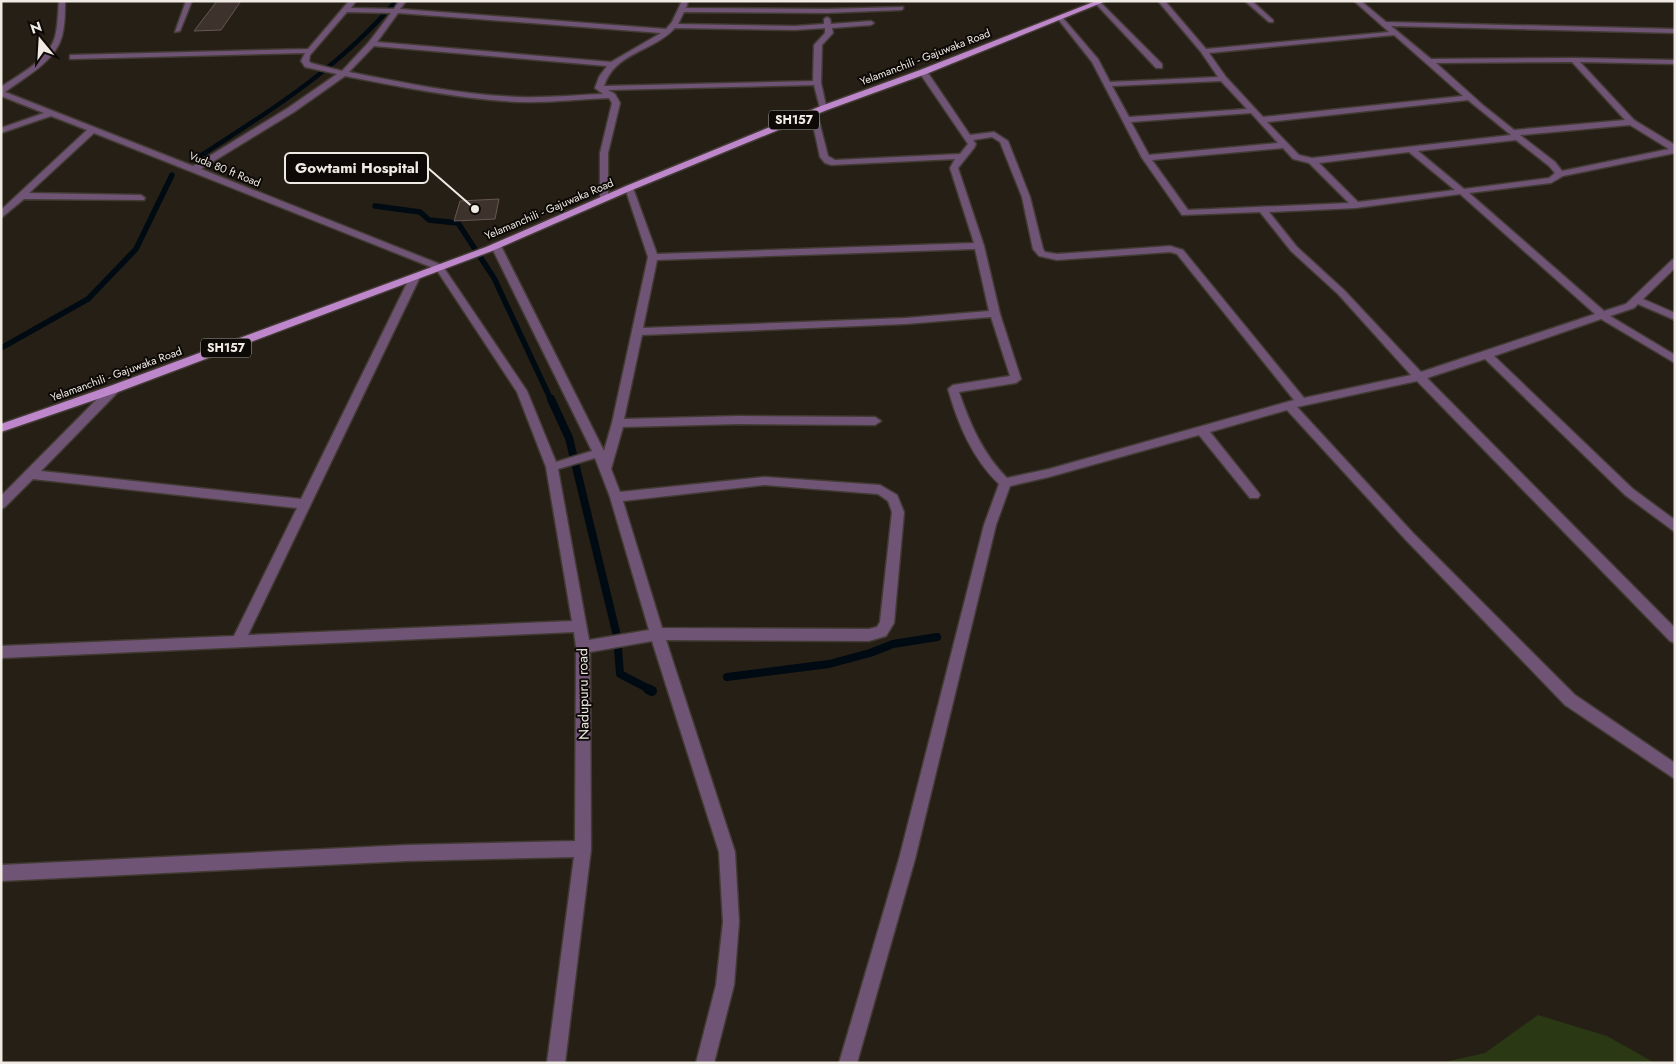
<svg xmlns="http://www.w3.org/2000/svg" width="1676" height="1064" font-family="Jost,sans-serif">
	<rect width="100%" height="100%" fill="#261f16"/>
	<path fill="#2a3814" d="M 1538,1015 L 1607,1036 L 1655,1063 L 1440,1063 L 1485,1053 Z"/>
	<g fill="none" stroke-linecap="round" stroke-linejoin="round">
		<path stroke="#000a12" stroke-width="4.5" d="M 200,156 C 272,110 340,67 396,1"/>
		<path stroke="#000a12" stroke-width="5.5" d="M 375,206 L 420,212 L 429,220 L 458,223 L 494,278 L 551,400
			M 1,348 L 88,299 L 136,249 L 172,175"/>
		<path stroke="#000a12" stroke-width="8" d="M 551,399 L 569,438 L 617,636 L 620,674 L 651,690
			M 727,677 L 829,664 L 870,653 L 893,644 L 937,637"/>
		<path stroke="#000a12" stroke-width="10" d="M 648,689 L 652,691"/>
	</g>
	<path fill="#3e322d" stroke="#655852" d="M 217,1 L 241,1 L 221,30 L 194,31 Z
		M 499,199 L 495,219 L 454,221 L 460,201 Z"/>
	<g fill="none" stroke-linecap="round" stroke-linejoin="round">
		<g stroke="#423b33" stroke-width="3">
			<path id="minor" d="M 59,1 L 65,1 C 65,13 65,25 62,36 C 55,62 25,77 5,92 L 193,166 L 288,108 L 337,74 L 305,67 L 301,61 L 305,53 L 73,59 L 70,59 L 70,55 L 308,49 L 349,1 L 356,1 L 351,8 L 394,9 L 399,1 L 406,1 L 400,9 L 666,29 L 672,22 L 682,1 L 688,1 L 686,8 L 826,9 L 903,7 L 903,9 L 901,10 L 826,13 L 684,12 L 678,24 L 795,26 L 824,24 L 824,19 L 827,17 L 830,19 L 831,24 L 871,21 L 874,23 L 871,25 L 832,28 L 833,33 L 822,45 L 821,83 L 827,110 L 820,108 L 814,85 L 608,90 L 615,94 L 620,103 L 608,153 L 608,199 L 604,202 L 600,199 L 600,153 L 612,103 L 609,98 C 579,99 549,103 518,102 C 460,99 402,87 345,76 L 294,112 L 201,169 L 442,265 L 527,391 L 556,462 L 592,451 L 491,246 L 493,244 L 496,243 L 501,246 L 604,451 L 612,423 L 648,257 L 625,188 L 626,186 L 633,188 L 657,254 L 974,243 L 950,168 L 955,159 L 831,165 L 825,163 L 820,157 L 810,111 L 817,113 L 828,156 L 835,160 L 960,154 L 968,144 L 919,72 L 926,70 L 970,135 L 994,132 L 1008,141 L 1030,197 L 1043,249 L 1045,252 L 1057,254 L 1170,246 L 1183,250 L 1304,398 L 1411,375 L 1338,294 L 1291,251 L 1260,212 L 1182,215 L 1142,158 L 1092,62 L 1058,19 L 1058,17 L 1062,17 L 1098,59 L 1110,82 L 1218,77 L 1201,52 L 1158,1 L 1165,1 L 1206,49 L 1389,32 L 1354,1 L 1361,1 L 1386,22 L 1675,29 L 1675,33 L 1391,26 L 1431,59 L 1574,58 L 1675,60 L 1675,64 L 1580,62 L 1634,120 L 1675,145 L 1675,153 L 1563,176 L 1551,183 L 1469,193 L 1604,311 L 1626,304 L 1672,260 L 1675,259 L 1675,268 L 1643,299 L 1675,313 L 1675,320 L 1638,304 L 1634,308 L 1610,316 L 1675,355 L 1675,363 L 1601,319 L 1494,356 L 1633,489 L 1675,520 L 1675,532 L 1625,495 L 1485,359 L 1427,378 L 1675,628 L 1675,643 L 1670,641 L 1417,381 L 1297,407 L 1413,533 L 1575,695 L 1675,763 L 1675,779 L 1565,705 L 1405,539 L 1287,410 L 1210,432 L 1258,492 L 1260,495 L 1258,498 L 1250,498 L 1199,435 L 1049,477 L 1010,486 L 996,525 L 915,859 L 857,1063 L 839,1063 L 899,859 L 984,525 L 999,484 C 972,458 958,424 948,389 L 953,385 L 1010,376 L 991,317 L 905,324 L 642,335 L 624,419 L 739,416 L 875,417 L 881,421 L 875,425 L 739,424 L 623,427 L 611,469 L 620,492 L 765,477 L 880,485 L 897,495 L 904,512 L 894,623 L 886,636 L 869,641 L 666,640 L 735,852 L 739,922 L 734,985 L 714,1063 L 696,1063 L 716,985 L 723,922 L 719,852 L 652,641 L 590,652 L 591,849 L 565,1063 L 547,1063 L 574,857 L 407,861 L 1,881 L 1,865 L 407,845 L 575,841 L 576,647 L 574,632 L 1,658 L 1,646 L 234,636 L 297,508 L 33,479 L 5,507 L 1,509 L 1,496 L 110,386 L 118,386 L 119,389 L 118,392 L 41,471 L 301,499 L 410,277 L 415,274 L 420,277 L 248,635 L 572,621 L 546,467 L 517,392 L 436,269 L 94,133 L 29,193 L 141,195 L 145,198 L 144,200 L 24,199 L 1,218 L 1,210 L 87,130 L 51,116 L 1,133 L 1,128 L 44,113 L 1,96 L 1,87 C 20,74 48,60 55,37 C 58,25 58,13 59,1 ZM 347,12 L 391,13 L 369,42 L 342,71 L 311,63 L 309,61 L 310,55 ZM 398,13 L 661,33 L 611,62 L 377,42 ZM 675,28 L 795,30 L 825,28 L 825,33 L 814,45 L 813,81 L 604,86 C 615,52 653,52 675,28 ZM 1394,35 L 1463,96 L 1263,117 L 1226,77 L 1209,53 ZM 374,46 L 607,66 L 599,77 L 595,88 L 603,94 C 575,95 547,98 519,97 C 462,95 405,83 349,72 ZM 1572,62 L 1625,120 L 1514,130 L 1484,106 L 1436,63 ZM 1221,81 L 1247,109 L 1129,117 L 1112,86 ZM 1468,100 L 1511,135 L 1312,158 L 1299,155 L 1267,122 ZM 1251,113 L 1278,143 L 1149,155 L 1131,122 ZM 1630,125 L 1669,149 L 1562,171 L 1555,162 L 1520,135 ZM 992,137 L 1000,142 L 1022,197 L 1033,249 L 1039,256 L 1057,260 L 1170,252 L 1177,254 L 1294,400 L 1049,469 L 1007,478 C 983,454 970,424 959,392 L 1016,383 L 1021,379 L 1000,314 L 984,246 L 958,168 L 974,148 L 976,144 L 973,140 ZM 1516,140 L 1549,166 L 1555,173 L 1549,178 L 1464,189 L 1418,151 ZM 1283,148 L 1293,159 L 1309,163 L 1349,203 L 1188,210 L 1152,160 ZM 1409,152 L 1455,190 L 1358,202 L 1319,163 ZM 1460,194 L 1595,314 L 1421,372 L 1344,290 L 1297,247 L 1269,212 L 1356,208 ZM 975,249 L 989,311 L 905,318 L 643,328 L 657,260 ZM 595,458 L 610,497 L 649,630 L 589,640 L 558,469 ZM 765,485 L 878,494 L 888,501 L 892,512 L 880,622 L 877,627 L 869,629 L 662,628 L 623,501 Z
				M 186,1 L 192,1 L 180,31 L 175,32 Z
				M 1245,1 L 1252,1 L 1273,20 L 1273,22 L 1269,22 Z
				M 1096,2 L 1100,2 L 1162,64 L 1162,68 L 1156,68 L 1096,4 Z"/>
		</g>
		<g stroke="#423b33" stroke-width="3">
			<path id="major" d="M 1096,1 L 1106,1 L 926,74 L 827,110 L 632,190 L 492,251 L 118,392 L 1,432 L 1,424 L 110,386 L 486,247 L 626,186 L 821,106 L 920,70 Z"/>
		</g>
		<use href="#minor" fill="#6f5475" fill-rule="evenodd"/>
		<use href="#major" fill="#be87cb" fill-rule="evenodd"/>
	</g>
	<g text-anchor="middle" stroke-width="4" stroke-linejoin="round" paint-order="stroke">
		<g font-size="11" fill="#efeae4" stroke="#0d0906">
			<text transform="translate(925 57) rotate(-21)" y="4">Yelamanchili - Gajuwaka Road</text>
			<text transform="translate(225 169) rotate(22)" y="4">Vuda 80 ft Road</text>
			<text transform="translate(549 209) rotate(-23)" y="4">Yelamanchili - Gajuwaka Road</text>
			<text transform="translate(116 374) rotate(-20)" y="4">Yelamanchili - Gajuwaka Road</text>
		</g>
		<g fill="#0d0906" stroke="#aba6a1" stroke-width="1">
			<rect x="769" y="110.5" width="50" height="19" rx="4"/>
			<rect x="201" y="338.5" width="50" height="19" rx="4"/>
		</g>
		<g font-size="12" font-weight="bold" fill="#efeae4">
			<text x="794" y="124">SH157</text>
			<text x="226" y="352">SH157</text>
		</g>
		<g font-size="14" fill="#efeae4" stroke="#0d0906">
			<text transform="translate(583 694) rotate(-91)" y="5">Nadupuru road</text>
		</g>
	</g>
	<path fill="none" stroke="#efeae4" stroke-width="2" d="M475 209L428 168"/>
	<circle fill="#efeae4" stroke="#0d0906" stroke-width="2" cx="475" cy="209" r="5"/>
	<rect fill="#0d0906" stroke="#efeae4" stroke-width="2" x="285" y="153" width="143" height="30" rx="5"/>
	<g font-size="15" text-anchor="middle" font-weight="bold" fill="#efeae4">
		<text x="357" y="173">Gowtami Hospital</text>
	</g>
	<rect width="1676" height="1064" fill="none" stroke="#efeae4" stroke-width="5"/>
	<g transform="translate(40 40) rotate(342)" stroke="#0d0906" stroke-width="4" paint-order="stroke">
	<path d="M0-4L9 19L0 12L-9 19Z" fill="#efeae4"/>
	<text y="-8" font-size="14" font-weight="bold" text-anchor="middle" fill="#efeae4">N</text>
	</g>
</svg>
